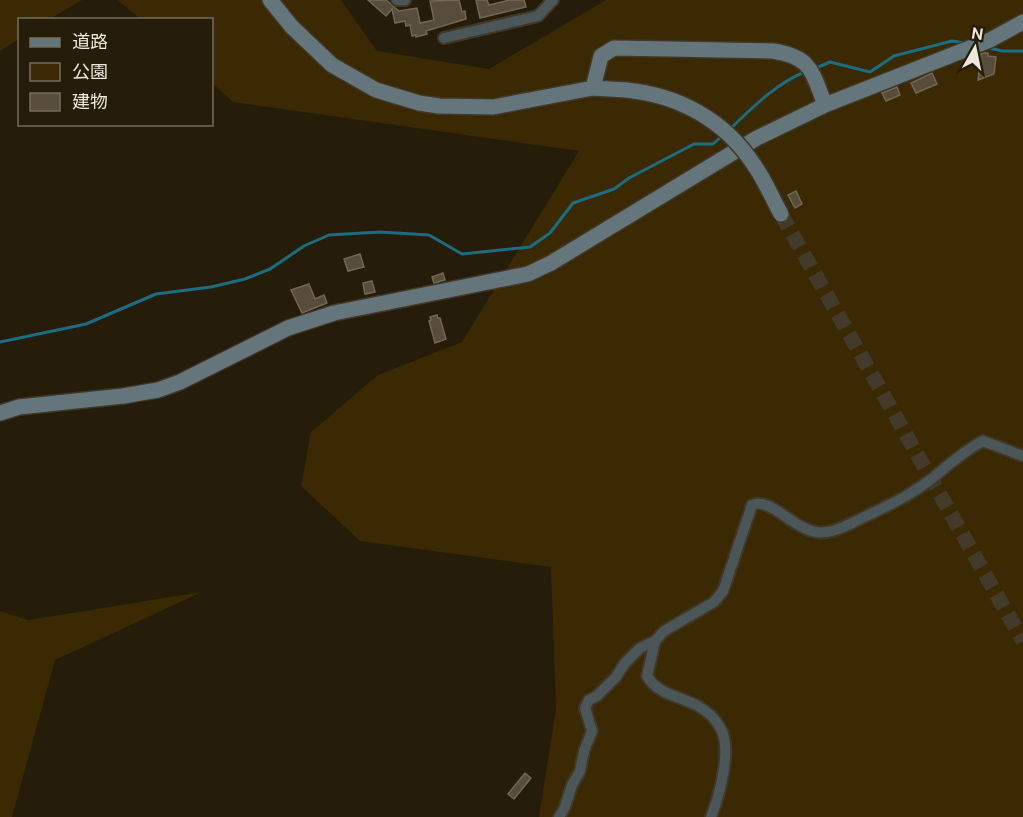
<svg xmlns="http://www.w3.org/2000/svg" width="1023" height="817" font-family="'DM Sans','Noto Sans JP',sans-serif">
	<rect width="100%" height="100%" fill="#251c0a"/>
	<path fill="#3a2903" d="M 0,0 L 82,0 L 50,19 L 20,20 L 19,39 L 0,51 Z
		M 118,0 L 341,0 L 377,51 L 489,69 L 606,0 L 1023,0 L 1023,817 L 539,817 L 556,709 L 551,567 L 360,541 L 301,486 L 311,432 L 378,375 L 462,342 L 579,151 L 233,102 L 212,83 L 212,20 L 140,19 Z
		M 202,592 L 55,660 L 12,817 L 0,817 L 0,611 L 28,620 Z"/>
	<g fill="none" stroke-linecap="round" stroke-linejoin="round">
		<path stroke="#1b6d82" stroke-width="3" d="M 986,47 L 1002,51 L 1023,51
			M 816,68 L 830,62 L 870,72 L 894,56 L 952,41 L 965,43
			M 729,130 C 752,108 776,83 807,71
			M 0,342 L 86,324 L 156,294 L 211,287 L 245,279 L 270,269 L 304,246 L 329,235 L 380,232 L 429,235 L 462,254 L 530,247 L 550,233 L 573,203 L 614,189 L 629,178 L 694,144 L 713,144 L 722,136"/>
	</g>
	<path fill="#574d3a" stroke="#726753" stroke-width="1.5" d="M 368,0 L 386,0 L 399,11 L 417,8 L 420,23 L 434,20 L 430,1 L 459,0 L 462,12 L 465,11 L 466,19 L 426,31 L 427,34 L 416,37 L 416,35 L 412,36 L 410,25 L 406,26 L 405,21 L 395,23 L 392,9 L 386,16 Z
		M 476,0 L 487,0 L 489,5 L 510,0 L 524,0 L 526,7 L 480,18 Z
		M 984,53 L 988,53 L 988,56 L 996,57 L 994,74 L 978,80 L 981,54 Z
		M 932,73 L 937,84 L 916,93 L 911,83 Z
		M 897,87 L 900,95 L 886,101 L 882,93 Z
		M 796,191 L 802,204 L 795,208 L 788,195 Z
		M 360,254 L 364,267 L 348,271 L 344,259 Z
		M 443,273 L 445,280 L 434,283 L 432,277 Z
		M 372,281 L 375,292 L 365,294 L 363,283 Z
		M 309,284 L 315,299 L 324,295 L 327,303 L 302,313 L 291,290 Z
		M 437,315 L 438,318 L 440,318 L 446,339 L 435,343 L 429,321 L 431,320 L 430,317 Z
		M 525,773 L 531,778 L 514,799 L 508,794 Z"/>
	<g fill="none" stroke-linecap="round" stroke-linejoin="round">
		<path stroke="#433a2a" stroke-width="15" stroke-dasharray="15 8" stroke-linecap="butt" d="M 781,214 L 1023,641"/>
		<g stroke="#413827" stroke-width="14">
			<path id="street" d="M 397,0 L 405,0
				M 444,38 L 538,16 L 553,0
				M 655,641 L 647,676 C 658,695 680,696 698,706 C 710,713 721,724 724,738 C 729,759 719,797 711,817
				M 559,817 L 565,807 L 572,785 L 580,771 L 584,751 L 592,731 L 585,708 L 589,700 L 597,696 L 616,677 L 625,663 L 640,648 L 655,641 L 664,631 L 714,602 L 723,591 L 752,505 C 774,496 796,537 827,532 C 839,530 847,525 858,520 C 883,508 908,497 930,480 C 948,466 963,451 983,441 L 1023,456"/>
		</g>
		<g stroke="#413827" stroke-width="18">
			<path id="secondary" d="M 270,0 L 292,27 L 332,65 L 376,90 L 419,103 L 439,106 L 493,107 L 593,88 L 626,90
				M 593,88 L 601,56 L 614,48 L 773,51 C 812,57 812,72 825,105
				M 0,413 L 19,407 L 123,396 L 158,390 L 180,382 L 288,328 L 334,313 L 528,274 L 551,263 L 757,138 L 825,105 L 990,40 L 1023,22"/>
		</g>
		<use href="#street" stroke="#4b5659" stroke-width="10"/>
		<use href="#secondary" stroke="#64767b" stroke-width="15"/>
		<g stroke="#413827" stroke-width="18" stroke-linecap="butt">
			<path id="secondary-bridge" d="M 626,90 C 678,95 725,120 754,165 C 765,180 772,198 781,214"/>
		</g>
		<use href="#secondary-bridge" stroke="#64767b" stroke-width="15"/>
	</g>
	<rect x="18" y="18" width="195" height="108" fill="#251c0a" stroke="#756d5e" stroke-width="1.5"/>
	<rect x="30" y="38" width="30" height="9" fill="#64767b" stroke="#756d5e" stroke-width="1.5"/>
	<text x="72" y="48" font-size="18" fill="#ede7dc">道路</text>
	<rect x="30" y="63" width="30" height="18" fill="#3a2903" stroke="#756d5e" stroke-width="1.5"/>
	<text x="72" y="78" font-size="18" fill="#ede7dc">公園</text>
	<rect x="30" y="93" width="30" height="18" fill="#574d3a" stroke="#756d5e" stroke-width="1.5"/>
	<text x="72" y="108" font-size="18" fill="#ede7dc">建物</text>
	<g transform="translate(975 48) rotate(9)" stroke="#251c0a" stroke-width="4.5" paint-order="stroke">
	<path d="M0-4.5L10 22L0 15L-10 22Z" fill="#ede7dc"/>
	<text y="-9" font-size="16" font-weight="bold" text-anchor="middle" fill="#ede7dc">N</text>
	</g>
</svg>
